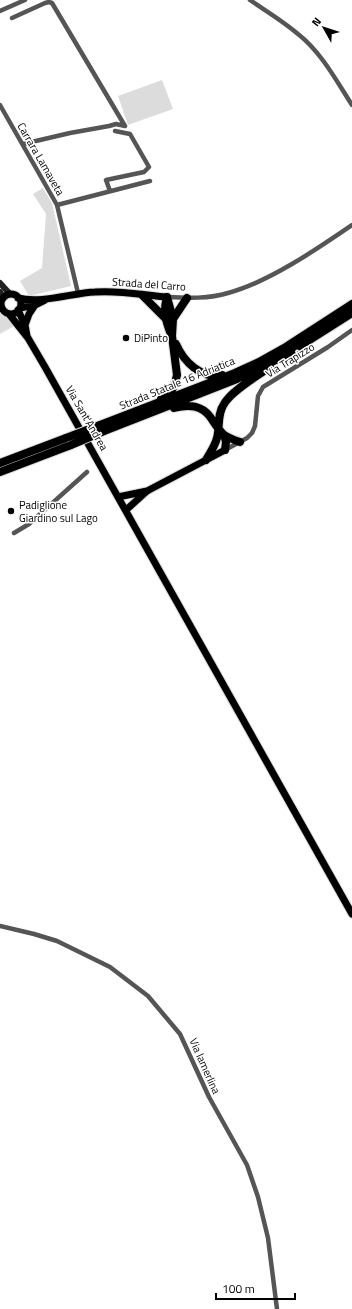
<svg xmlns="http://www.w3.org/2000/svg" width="352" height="1309" font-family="'Titillium Web',sans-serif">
	<rect width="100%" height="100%" fill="#fff"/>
	<path fill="#dcdcdc" d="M 162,80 L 173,109 L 128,125 L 118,96 Z
		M 43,188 L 52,203 L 71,286 L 29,296 L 20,281 L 42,268 L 46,214 L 33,194 Z
		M 0,312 L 9,318 L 14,326 L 0,334 Z"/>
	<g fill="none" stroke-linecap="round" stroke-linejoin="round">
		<g stroke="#dbdbdb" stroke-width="9">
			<path id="primary" d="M1 304a10 10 0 1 1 20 0a10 10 0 1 1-20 0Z
				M 18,298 C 41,304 72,293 95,292 C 119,290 143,295 167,297
				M 20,308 L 35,305 L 45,300
				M 18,310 L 25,325 L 27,336
				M 9,314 L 28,338 L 45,367 L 352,914
				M 25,325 L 29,314 L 35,305
				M 118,497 L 147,491
				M 126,510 L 147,491 L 225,450"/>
		</g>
		<g stroke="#dbdbdb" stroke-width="10">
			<path id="highway" d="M 142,295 L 165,318
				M 167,297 C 163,312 165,318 170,332
				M 173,319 L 187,298
				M 176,344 C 184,362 201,379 222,375
				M 161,399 L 172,390 L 175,383 L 177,375 L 172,336 L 173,319 L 167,297
				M 174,408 C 189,404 202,405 211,418 C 215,424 218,429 223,434 C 228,438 234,440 240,442
				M 100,425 L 235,373 L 259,362 L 284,348 L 352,304
				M 104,431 L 237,379 L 286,355 L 352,313
				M 224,435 L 226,442 L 225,450
				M 206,460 C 210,453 215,446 217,438 C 220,427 217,414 224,404 C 231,391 257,376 270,367
				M 0,463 L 66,438
				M 0,472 L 71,445"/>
		</g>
		<path stroke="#555" stroke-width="4.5" d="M 250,0 C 266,11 283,21 298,34 C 321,52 336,80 352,105
			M 0,11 L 25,0
			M 12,18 L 45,3 L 49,2 L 52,3 L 125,126 L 116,124 L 109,126 L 70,133 L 23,144
			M 0,105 L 57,205 L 78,293
			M 110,191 L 106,180 L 144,172 L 149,167 L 130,134 L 115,131
			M 57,205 L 150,181
			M 167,297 C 187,298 209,299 228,293 C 269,282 317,249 352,225
			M 0,300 L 1,300
			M 0,308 L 2,308
			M 225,450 L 247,438 L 252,433 L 255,426 L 258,396 L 263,387 L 328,347 L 352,330
			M 14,533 L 29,524 L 87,472
			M 0,926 L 34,934 L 57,941 L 110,967 L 148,996 L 180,1034 L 209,1097 L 247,1165 L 258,1197 L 268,1238 L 277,1309"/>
		<path stroke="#222" stroke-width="6" d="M 0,283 L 10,294
			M 0,292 L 3,297"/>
		<use href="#primary" stroke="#000" stroke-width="7"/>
		<use href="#highway" stroke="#000" stroke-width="8"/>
		<g stroke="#dbdbdb" stroke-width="10" stroke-linecap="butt">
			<path id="highway-bridge" d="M 66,438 L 100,425
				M 71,445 L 104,431"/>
		</g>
		<use href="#highway-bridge" stroke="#000" stroke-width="8"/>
	</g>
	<g fill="#000" stroke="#fff" stroke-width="1.5">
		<circle cx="126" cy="338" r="4"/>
		<circle cx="11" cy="511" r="4"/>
	</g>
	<g text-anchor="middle" stroke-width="3" stroke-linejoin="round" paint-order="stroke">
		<g font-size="11" fill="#000" stroke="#fff">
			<text transform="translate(41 159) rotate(60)" y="4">Carrara Lamaveta</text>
			<text transform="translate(149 284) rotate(4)" y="4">Strada del Carro</text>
			<text transform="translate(290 360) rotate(-32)" y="4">Via Trapizzo</text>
			<text transform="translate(177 383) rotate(-22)" y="4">Strada Statale 16 Adriatica</text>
			<text transform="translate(87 418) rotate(60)" y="4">Via Sant'Andrea</text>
			<text transform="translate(205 1066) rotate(66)" y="4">Via lamerlina</text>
		</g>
		<g font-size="11" fill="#000" stroke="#fff" text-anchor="start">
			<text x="134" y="342">DiPinto</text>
			<text x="19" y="509">Padiglione<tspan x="19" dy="13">Giardino sul Lago</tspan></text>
		</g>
	</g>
	<g transform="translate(324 28) rotate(309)" stroke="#ffffff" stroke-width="3" paint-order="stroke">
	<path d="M0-3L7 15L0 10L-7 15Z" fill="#000000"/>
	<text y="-6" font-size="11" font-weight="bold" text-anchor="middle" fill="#000000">N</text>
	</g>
	<path d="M216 1293v6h79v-6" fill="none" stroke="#000000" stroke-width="2"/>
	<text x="222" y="1293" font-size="12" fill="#000000" stroke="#ffffff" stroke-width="3" paint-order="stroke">100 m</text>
</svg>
